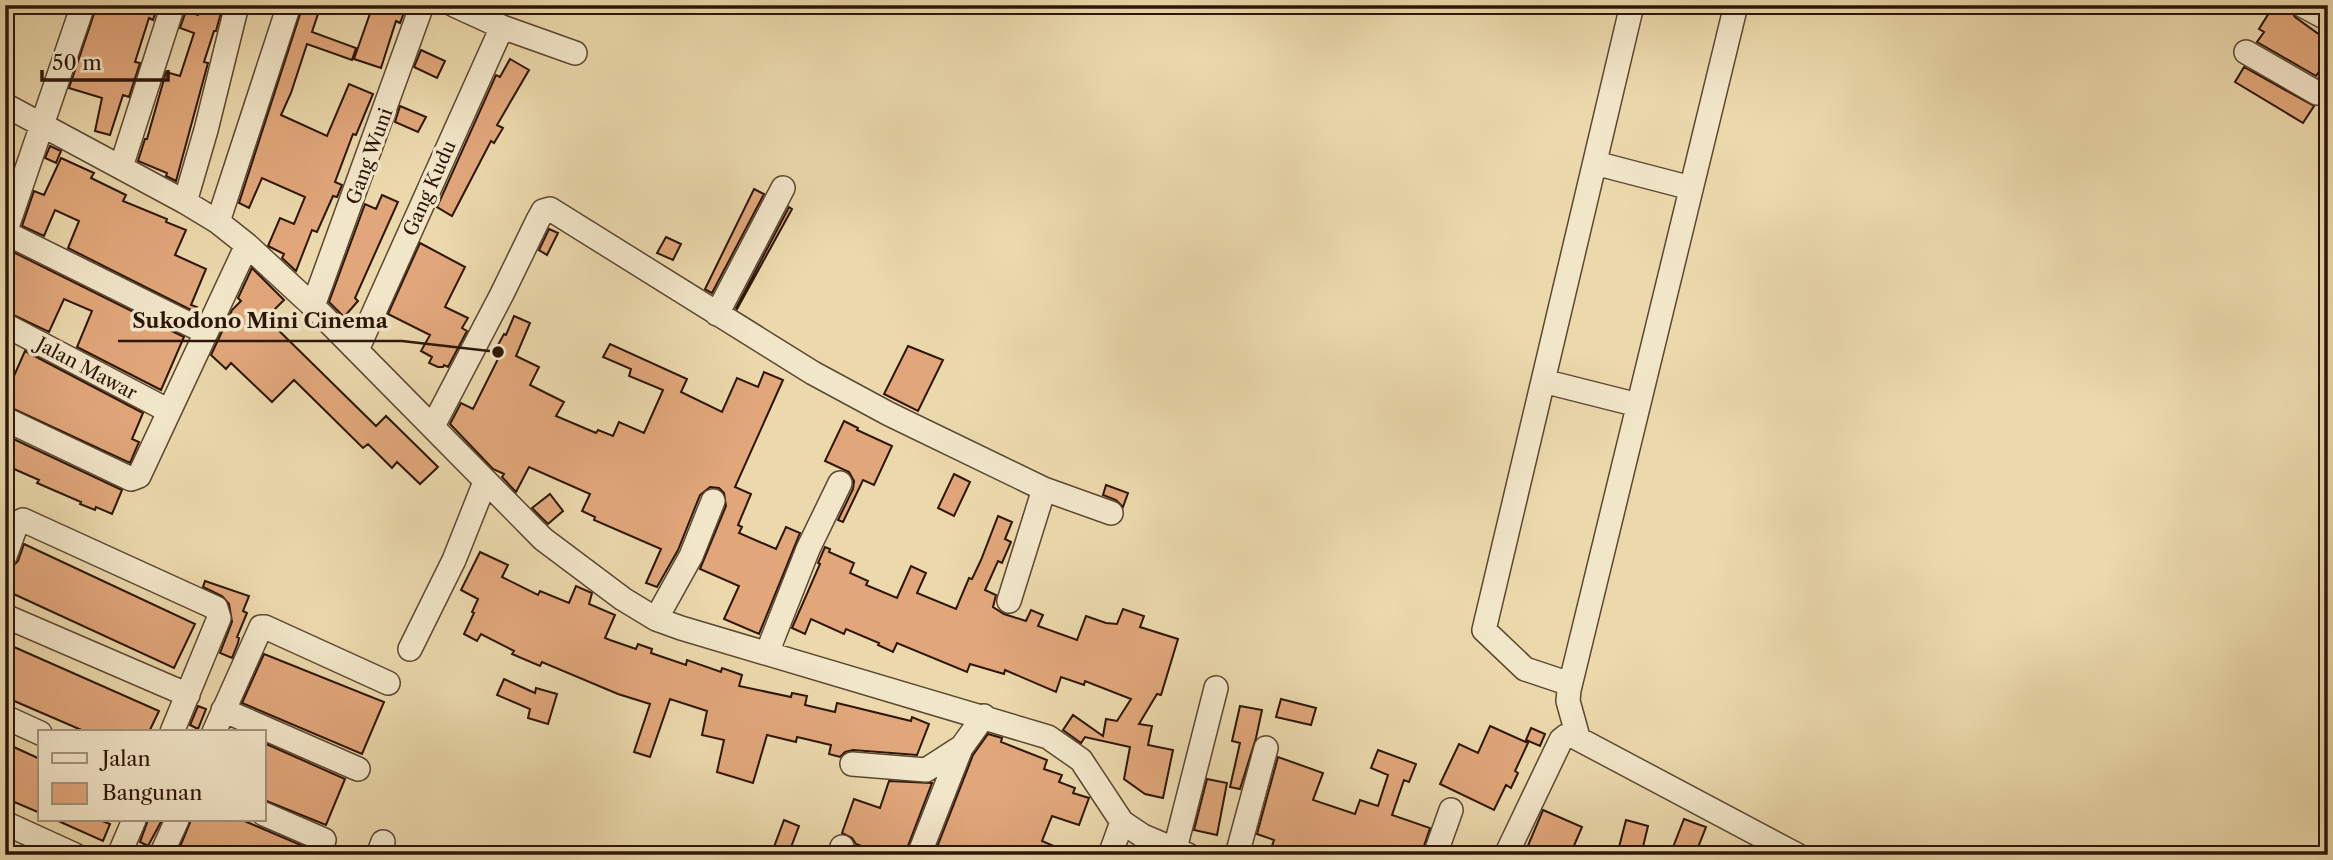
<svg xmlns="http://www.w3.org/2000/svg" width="2333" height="860" font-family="'Libre Caslon Text',serif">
	<rect width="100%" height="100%" fill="#ebd9ac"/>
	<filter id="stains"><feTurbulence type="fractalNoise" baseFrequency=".00286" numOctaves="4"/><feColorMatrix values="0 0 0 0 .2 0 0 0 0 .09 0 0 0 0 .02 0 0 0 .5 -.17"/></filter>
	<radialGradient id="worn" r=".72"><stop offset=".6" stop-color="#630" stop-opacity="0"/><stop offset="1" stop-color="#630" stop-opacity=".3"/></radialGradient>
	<path fill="#e1a77a" stroke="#2d1608" stroke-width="2" d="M 97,5 L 158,5 L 153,20 L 149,18 L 135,62 L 140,63 L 129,97 L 123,95 L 110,135 L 95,131 L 102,98 L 69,88 Z
		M 201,5 L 223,5 L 216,31 L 214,31 L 204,62 L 208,63 L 176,181 L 166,176 L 167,173 L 138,161 L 145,139 L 147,139 L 166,72 L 180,76 L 194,33 L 180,28 L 186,11 L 198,15 Z
		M 303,5 L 321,5 L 312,32 L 356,48 L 352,60 L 307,44 L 291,93 L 281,115 L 327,136 L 349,84 L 373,94 L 356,135 L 353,134 L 335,182 L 342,185 L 337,197 L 333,196 L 317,232 L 312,230 L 296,271 L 282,258 L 284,254 L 268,246 L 280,218 L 294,224 L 305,197 L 262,178 L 249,208 L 239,203 Z
		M 373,5 L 392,5 L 405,10 L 400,23 L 396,21 L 381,68 L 354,59 Z
		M 2274,5 L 2288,5 L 2295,17 L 2324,38 L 2323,41 L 2328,44 L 2328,58 L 2316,76 L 2257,42 L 2264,32 L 2259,29 Z
		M 421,50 L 445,61 L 437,78 L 414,67 Z
		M 510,59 L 529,70 L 497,125 L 503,128 L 494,143 L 491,141 L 452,216 L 437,207 L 496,75 L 500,77 Z
		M 2244,67 L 2314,106 L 2303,123 L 2235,82 Z
		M 400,106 L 426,117 L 418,132 L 395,122 Z
		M 50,146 L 61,151 L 56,163 L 45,158 Z
		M 61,158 L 94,173 L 91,178 L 126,195 L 123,201 L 167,219 L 166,222 L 186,230 L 175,255 L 206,269 L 191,305 L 197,307 L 195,312 L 68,248 L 79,221 L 55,210 L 44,236 L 22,226 L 34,191 L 44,195 Z
		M 754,189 L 764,194 L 712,293 L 705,289 Z
		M 382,195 L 398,202 L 355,298 L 358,301 L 344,317 L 329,302 L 365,204 L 376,209 Z
		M 789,207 L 792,209 L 737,309 L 736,308 Z
		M 549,229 L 558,233 L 547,255 L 539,250 Z
		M 666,237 L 681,244 L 673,260 L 657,253 Z
		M 420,243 L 465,267 L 445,307 L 468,318 L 462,328 L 467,331 L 448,367 L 444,365 L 443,367 L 438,367 L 429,363 L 432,357 L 421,351 L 430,335 L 388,314 Z
		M 5,248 L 184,337 L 161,390 L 77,347 L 92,311 L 64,299 L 49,332 L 5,311 Z
		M 252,268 L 284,300 L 266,318 L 376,426 L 386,416 L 438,467 L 420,484 L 397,462 L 392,468 L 368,444 L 363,448 L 294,380 L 272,402 L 231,363 L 226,369 L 211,355 L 232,310 L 241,301 L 238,298 Z
		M 514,316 L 530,323 L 516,356 L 539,367 L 530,385 L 564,402 L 556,416 L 596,433 L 598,430 L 613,436 L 619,422 L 644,433 L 663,390 L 629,376 L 631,369 L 603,357 L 610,344 L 687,379 L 681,392 L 722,412 L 737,378 L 758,387 L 764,372 L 783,380 L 735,487 L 751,494 L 738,525 L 742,527 L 739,533 L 776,549 L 786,527 L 800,533 L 759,634 L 724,619 L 739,586 L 700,569 L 726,506 L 724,493 L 719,488 L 710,487 L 700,495 L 678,550 L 657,587 L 646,583 L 661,549 L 594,520 L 595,517 L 582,511 L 590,494 L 529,467 L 516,492 L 502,477 L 504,474 L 493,469 L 450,424 L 461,403 L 473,409 L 500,355 L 494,352 L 504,334 L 506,335 Z
		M 908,346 L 943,360 L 918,411 L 884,394 Z
		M 25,351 L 143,413 L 132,439 L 139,442 L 130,463 L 5,405 L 5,383 L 10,385 Z
		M 844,421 L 858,428 L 857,430 L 892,446 L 874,485 L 863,480 L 843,522 L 838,520 L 853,489 L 854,481 L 849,472 L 825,461 Z
		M 5,435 L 122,490 L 112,514 L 96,507 L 95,510 L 80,504 L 81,502 L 37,483 L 39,480 L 5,465 Z
		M 954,474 L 970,482 L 954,516 L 938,508 Z
		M 1106,485 L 1128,493 L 1123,507 L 1116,500 L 1103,495 Z
		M 550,494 L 563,511 L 548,524 L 532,508 Z
		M 998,516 L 1012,522 L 1005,539 L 1011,542 L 1002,563 L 998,561 L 985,590 L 996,595 L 993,607 L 1004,614 L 1026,621 L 1031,610 L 1043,615 L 1038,626 L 1077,640 L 1086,616 L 1106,623 L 1117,624 L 1123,609 L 1144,616 L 1140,627 L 1178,639 L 1161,695 L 1157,694 L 1139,724 L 1152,726 L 1148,745 L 1173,750 L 1163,798 L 1145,794 L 1124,779 L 1130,747 L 1085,737 L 1081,743 L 1063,730 L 1073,715 L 1103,736 L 1106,719 L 1117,721 L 1131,699 L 1085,681 L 1084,685 L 1061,677 L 1056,692 L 1005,670 L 1004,674 L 970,664 L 967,672 L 897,643 L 893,652 L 878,645 L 879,643 L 846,629 L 844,634 L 811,619 L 805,634 L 792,628 L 820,564 L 818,563 L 825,547 L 830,549 L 829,552 L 854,563 L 850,573 L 868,581 L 866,585 L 897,598 L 911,566 L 926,573 L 917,593 L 956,609 L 969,578 L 972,579 L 981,560 Z
		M 24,544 L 195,624 L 174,668 L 5,590 L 5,579 L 10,569 L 18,561 Z
		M 480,552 L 508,565 L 502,577 L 538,595 L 540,591 L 569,603 L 576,586 L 592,593 L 589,604 L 615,615 L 605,638 L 610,640 L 636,649 L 638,644 L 652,649 L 651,653 L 686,665 L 687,660 L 721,672 L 722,668 L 742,675 L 739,686 L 791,697 L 792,693 L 807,696 L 805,705 L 835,712 L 837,703 L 911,721 L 912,717 L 929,724 L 917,755 L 853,750 L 845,752 L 840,757 L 829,754 L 831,745 L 797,737 L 796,742 L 767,735 L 753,783 L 717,772 L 724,740 L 702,735 L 707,711 L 670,699 L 650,757 L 634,752 L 650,704 L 618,694 L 542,662 L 540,666 L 512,654 L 514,651 L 481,634 L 477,641 L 464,634 L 474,613 L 472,612 L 478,599 L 461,590 Z
		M 205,581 L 249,596 L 243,611 L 247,613 L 237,637 L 239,638 L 238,643 L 232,658 L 220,653 L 232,622 L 229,604 L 222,596 L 203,587 Z
		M 5,643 L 159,711 L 149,732 L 86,732 L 5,697 Z
		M 264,654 L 384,702 L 362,754 L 242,703 Z
		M 504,679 L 535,693 L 536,688 L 557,694 L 548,724 L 528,718 L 530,709 L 497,695 Z
		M 1281,699 L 1316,708 L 1311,725 L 1276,717 Z
		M 198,706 L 206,709 L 198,729 L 190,725 Z
		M 1240,706 L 1262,710 L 1256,738 L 1240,789 L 1230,787 L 1240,743 L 1232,741 Z
		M 1490,726 L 1528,743 L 1515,771 L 1518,773 L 1511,788 L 1506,785 L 1494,810 L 1440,784 L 1459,744 L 1478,753 Z
		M 1531,728 L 1545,734 L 1540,746 L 1526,740 Z
		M 988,734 L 1002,738 L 1001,742 L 1047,760 L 1044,769 L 1062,775 L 1059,782 L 1075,788 L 1073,793 L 1089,798 L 1079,825 L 1052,816 L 1042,841 L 1074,855 L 934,855 L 973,755 Z
		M 5,743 L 40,759 L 40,813 L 5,798 Z
		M 264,743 L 345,779 L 326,825 L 264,800 Z
		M 1378,750 L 1416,764 L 1409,782 L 1404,780 L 1392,815 L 1430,828 L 1421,855 L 1269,855 L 1274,840 L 1257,834 L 1278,757 L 1323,773 L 1313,800 L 1355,814 L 1360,800 L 1378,806 L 1388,775 L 1371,768 Z
		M 1207,779 L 1227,783 L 1217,835 L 1194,830 Z
		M 889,781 L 932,783 L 906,851 L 895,847 L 892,855 L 874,855 L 876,851 L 856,844 L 852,838 L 842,833 L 854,799 L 880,808 Z
		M 1543,810 L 1582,827 L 1570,855 L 1524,855 Z
		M 1684,819 L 1706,827 L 1695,855 L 1670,855 Z
		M 56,820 L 100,820 L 110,824 L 103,841 Z
		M 148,820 L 162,820 L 148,846 L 140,842 Z
		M 191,820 L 242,820 L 315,851 L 314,855 L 179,855 L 177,854 Z
		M 784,820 L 799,826 L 788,855 L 771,855 Z
		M 1626,820 L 1648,826 L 1641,855 L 1617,855 Z"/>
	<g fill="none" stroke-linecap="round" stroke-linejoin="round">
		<g stroke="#5c4731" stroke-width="26">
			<path id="minor" d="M 454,5 L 502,27 L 575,53
				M 2302,5 L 2328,19
				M 2246,52 L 2317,93 L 2323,92 L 2328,85
				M 5,105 L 185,202 L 218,222 L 247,245 L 313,306 L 543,539 L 623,599 L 656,619 L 681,628 L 1048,737 L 1081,760 L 1122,822 L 1143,836 L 1188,855
				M 1595,163 L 1691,188
				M 121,167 L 173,5
				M 185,202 L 206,130 L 237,5
				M 218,222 L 289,5
				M 5,233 L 83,5
				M 6,233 L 205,332
				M 313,306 L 422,5
				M 717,314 L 783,188
				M 5,325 L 169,411
				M 357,350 L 502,27
				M 1543,381 L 1638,405
				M 5,419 L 131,479 L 139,476 L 247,245
				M 433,426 L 502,294 L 538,220 L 543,211 L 550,209 L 813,373 L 889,414 L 1044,489 L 1111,513
				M 5,556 L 17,523 L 23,520 L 216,608 L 219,618 L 172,732
				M 1009,601 L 1044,489
				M 5,616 L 188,695
				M 656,619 L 691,556 L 713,501
				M 410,649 L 454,560 L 485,482
				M 767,653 L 808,549 L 840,483
				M 1570,684 L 1525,669 L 1484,630 L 1632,5
				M 223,710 L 358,769
				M 5,717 L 40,733
				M 214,732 L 261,627 L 265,627 L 388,683
				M 1578,737 L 1568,701 L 1569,690 L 1736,5
				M 852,764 L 926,770 L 960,748
				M 264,814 L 324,840
				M 5,823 L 75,855
				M 1175,849 L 1216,688
				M 119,855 L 134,820
				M 161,855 L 177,820
				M 378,855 L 383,842
				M 839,855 L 842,847
				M 919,855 L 961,748 L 984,716
				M 1110,855 L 1122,822
				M 1237,855 L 1266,748
				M 1435,855 L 1451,810
				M 1506,855 L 1561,740 L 1566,736 L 1571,735 L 1797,855"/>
		</g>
		<use href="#minor" stroke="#f2e6c9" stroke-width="23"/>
	</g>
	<g text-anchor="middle" stroke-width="7" stroke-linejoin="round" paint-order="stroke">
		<g font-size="19" fill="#2d1608" stroke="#f2e6c9">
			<text transform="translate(369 156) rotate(-70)" y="7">Gang Wuni</text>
			<text transform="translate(429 188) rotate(-66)" y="7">Gang Kudu</text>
			<text transform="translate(87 368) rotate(28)" y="7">Jalan Mawar</text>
		</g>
	</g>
	<path fill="none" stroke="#2d1608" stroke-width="2.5" d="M498 352L402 341H118"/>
	<circle fill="#2d1608" stroke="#f2e6c9" stroke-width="2.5" cx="498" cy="352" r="7"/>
	<g font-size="21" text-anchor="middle" font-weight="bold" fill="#2d1608" stroke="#f2e6c9" stroke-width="7" stroke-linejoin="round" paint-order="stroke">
		<text x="260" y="328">Sukodono Mini Cinema</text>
	</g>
	<rect width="2333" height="860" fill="none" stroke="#ebd9ac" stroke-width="28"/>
	<rect x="7" y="7" width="2319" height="846" fill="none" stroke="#2d1608" stroke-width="3.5"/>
	<rect x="14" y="14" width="2305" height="832" fill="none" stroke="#2d1608" stroke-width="2"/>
	<rect x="38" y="730" width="228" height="91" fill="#f2e6c9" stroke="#a3937c" stroke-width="2"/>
	<rect x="52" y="753" width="35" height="10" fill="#f2e6c9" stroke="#a3937c" stroke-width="2"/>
	<text x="102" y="766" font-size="21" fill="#2d1608">Jalan</text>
	<rect x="52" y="783" width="35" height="21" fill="#e1a77a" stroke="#a3937c" stroke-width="2"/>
	<text x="102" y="800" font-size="21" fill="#2d1608">Bangunan</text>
	<path d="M42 70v10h126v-10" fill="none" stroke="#2d1608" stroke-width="3.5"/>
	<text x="52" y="70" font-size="21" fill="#2d1608" stroke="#f2e6c9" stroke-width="5" paint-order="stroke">50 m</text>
	<rect width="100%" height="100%" filter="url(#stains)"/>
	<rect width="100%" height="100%" fill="url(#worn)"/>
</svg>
